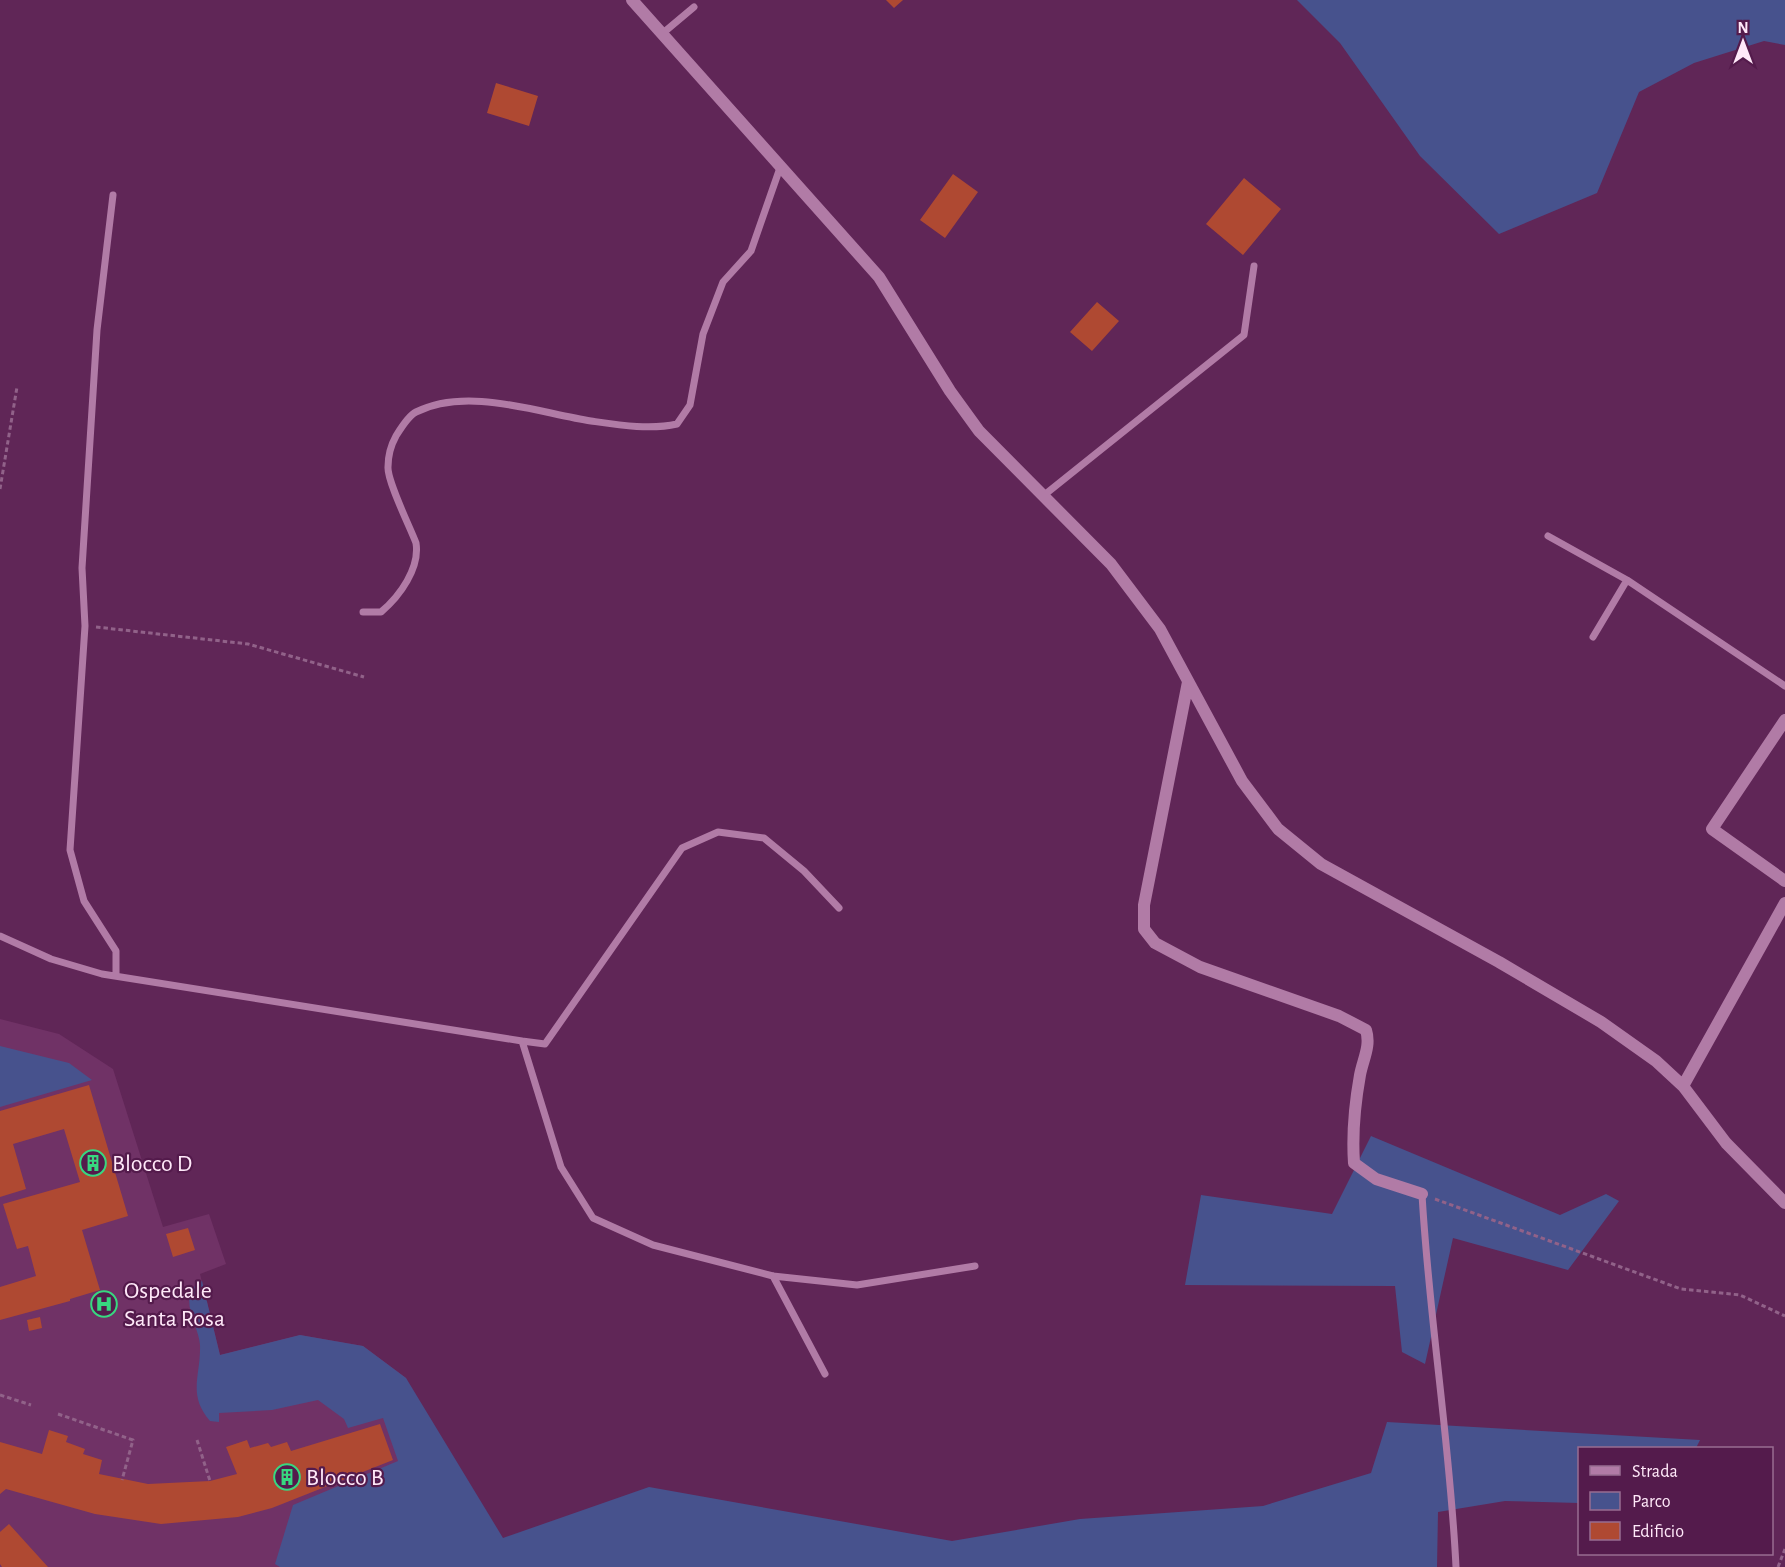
<svg xmlns="http://www.w3.org/2000/svg" width="1785" height="1567" font-family="'Alegreya Sans',sans-serif">
	<rect width="100%" height="100%" fill="#602657"/>
	<path fill="#703266" d="M 0,1019 L 59,1034 L 113,1069 L 163,1227 L 209,1214 L 226,1264 L 200,1274 L 220,1355 L 300,1335 L 363,1346 L 406,1378 L 491,1567 L 0,1567 Z"/>
	<path fill="#47528d" d="M 1297,0 L 1785,0 L 1785,45 L 1764,41 L 1694,63 L 1639,92 L 1597,193 L 1499,234 L 1420,156 L 1340,43 Z
		M 0,1046 L 69,1063 L 92,1080 L 0,1107 Z
		M 1371,1136 L 1560,1215 L 1606,1194 L 1619,1201 L 1568,1270 L 1453,1238 L 1425,1364 L 1402,1352 L 1395,1286 L 1185,1285 L 1201,1195 L 1332,1214 Z
		M 202,1281 L 220,1355 L 300,1335 L 363,1346 L 406,1378 L 503,1538 L 649,1487 L 952,1541 L 1080,1519 L 1263,1506 L 1371,1473 L 1387,1422 L 1700,1440 L 1696,1448 L 1580,1448 L 1579,1503 L 1505,1501 L 1438,1512 L 1437,1567 L 280,1567 L 275,1564 L 293,1505 L 398,1461 L 383,1418 L 348,1428 L 344,1419 L 318,1400 L 272,1410 L 219,1413 L 219,1422 L 210,1421 C 187,1394 201,1376 200,1345 C 199,1325 175,1295 202,1281 Z"/>
	<path fill="#af4932" d="M 886,0 L 903,0 L 894,8 Z
		M 496,83 L 538,96 L 529,126 L 487,113 Z
		M 953,174 L 978,192 L 945,238 L 920,220 Z
		M 1244,178 L 1281,209 L 1243,255 L 1206,224 Z
		M 1097,302 L 1119,321 L 1092,351 L 1070,332 Z
		M 89,1085 L 128,1216 L 82,1230 L 100,1290 L 70,1299 L 70,1301 L 0,1320 L 0,1287 L 36,1276 L 28,1246 L 17,1249 L 3,1204 L 80,1182 L 64,1129 L 13,1144 L 26,1189 L 0,1197 L 0,1111 Z
		M 188,1228 L 195,1250 L 173,1257 L 166,1234 Z
		M 40,1317 L 42,1328 L 29,1331 L 27,1320 Z
		M 380,1424 L 393,1460 L 272,1508 L 238,1517 L 161,1524 L 95,1514 L 6,1489 L 0,1494 L 0,1442 L 42,1454 L 49,1430 L 68,1436 L 66,1442 L 85,1449 L 83,1454 L 102,1460 L 99,1474 L 148,1484 L 210,1481 L 237,1474 L 226,1447 L 247,1440 L 250,1448 L 268,1443 L 271,1447 L 287,1442 L 291,1451 Z
		M 9,1524 L 48,1567 L 2,1567 L 0,1564 L 0,1532 Z"/>
	<g fill="none" stroke-linecap="round" stroke-linejoin="round">
		<path stroke="#916289" stroke-width="3" stroke-dasharray="4.5 3" stroke-linecap="butt" d="M 0,489 L 17,387
			M 96,627 L 248,644 L 364,677
			M 1435,1199 L 1681,1289 L 1740,1295 L 1785,1316
			M 0,1395 L 31,1405
			M 58,1414 L 133,1440 L 122,1480
			M 197,1440 L 210,1481
			M 1778,1567 L 1785,1549"/>
		<path stroke="#b17ba6" stroke-width="7" d="M 663,33 L 694,7
			M 113,195 L 97,330 L 82,568 L 85,626 L 70,850 L 84,901 L 116,951 L 116,976
			M 1043,496 L 1244,335 L 1254,266
			M 1548,536 L 1627,580 L 1785,686
			M 363,612 L 381,612 C 400,596 420,568 416,543 C 410,527 387,481 388,467 C 388,456 391,445 396,436 C 401,428 408,416 416,412 C 467,386 539,413 591,421 C 619,425 650,430 677,424 L 690,405 L 703,334 L 723,282 L 751,251 L 781,165
			M 1593,637 L 1627,580
			M 0,936 L 51,959 L 102,974 L 522,1041 L 561,1167 L 593,1218 L 653,1245 L 773,1276 L 857,1285 L 975,1266
			M 522,1041 L 545,1044 L 682,848 L 718,832 L 764,838 L 804,871 L 839,908
			M 1422,1194 C 1429,1319 1450,1442 1456,1567
			M 773,1276 L 825,1374"/>
		<path stroke="#b17ba6" stroke-width="12" d="M 632,0 L 879,277 L 950,391 L 979,431 L 1111,564 L 1160,629 L 1242,781 L 1278,829 L 1321,864 L 1499,962 L 1601,1022 L 1656,1061 L 1683,1086 L 1726,1143 L 1785,1203
			M 1188,682 L 1144,905 L 1144,929 L 1155,943 L 1200,967 L 1339,1016 L 1366,1030 C 1371,1046 1363,1059 1360,1075 C 1355,1103 1352,1134 1354,1163 L 1376,1179 L 1422,1194
			M 1785,720 L 1712,829 L 1785,881
			M 1683,1086 L 1785,903"/>
	</g>
	<defs>
		<g id="building-ring" transform="scale(1.35)"><circle r="9.5" fill="#541b4c" stroke="#37d880" stroke-width="1.5"/><path d="M-4-6H4V6H1V3H-1V6H-4ZM-2.5-4.3h1.7v1.8h-1.7ZM.8-4.3h1.7v1.8H.8ZM-2.5-1h1.7V.8h-1.7ZM.8-1h1.7V.8H.8Z" fill="#37d880"/></g>
		<g id="hospital-ring" transform="scale(1.35)"><circle r="9.5" fill="#541b4c" stroke="#37d880" stroke-width="1.5"/><path d="M-5-5h3v3.5h4V-5h3V5h-3V1.5h-4V5h-3Z" fill="#37d880"/></g>
	</defs>
	<g fill-rule="evenodd">
		<use href="#building-ring" x="93" y="1163"/>
		<use href="#hospital-ring" x="104" y="1304"/>
		<use href="#building-ring" x="287" y="1477"/>
	</g>
	<g text-anchor="middle" stroke-width="4.5" stroke-linejoin="round" paint-order="stroke">
		<g font-size="24" fill="#ffe9f9" stroke="#541b4c" text-anchor="start">
			<text x="112" y="1171">Blocco D</text>
			<text x="124" y="1298">Ospedale<tspan x="124" dy="28">Santa Rosa</tspan></text>
			<text x="306" y="1485">Blocco B</text>
		</g>
	</g>
	<rect x="1578" y="1447" width="195" height="108" fill="#541b4c" stroke="#986d91" stroke-width="1.5"/>
	<rect x="1590" y="1466" width="30" height="9" fill="#b17ba6" stroke="#986d91" stroke-width="1.5"/>
	<text x="1632" y="1477" font-size="18" fill="#ffe9f9">Strada</text>
	<rect x="1590" y="1492" width="30" height="18" fill="#47528d" stroke="#986d91" stroke-width="1.5"/>
	<text x="1632" y="1507" font-size="18" fill="#ffe9f9">Parco</text>
	<rect x="1590" y="1522" width="30" height="18" fill="#af4932" stroke="#986d91" stroke-width="1.5"/>
	<text x="1632" y="1537" font-size="18" fill="#ffe9f9">Edificio</text>
	<g transform="translate(1743 42)" stroke="#541b4c" stroke-width="4.5" paint-order="stroke">
	<path d="M0-4.5L10 22L0 15L-10 22Z" fill="#ffe9f9"/>
	<text y="-9" font-size="16" font-weight="bold" text-anchor="middle" fill="#ffe9f9">N</text>
	</g>
</svg>
